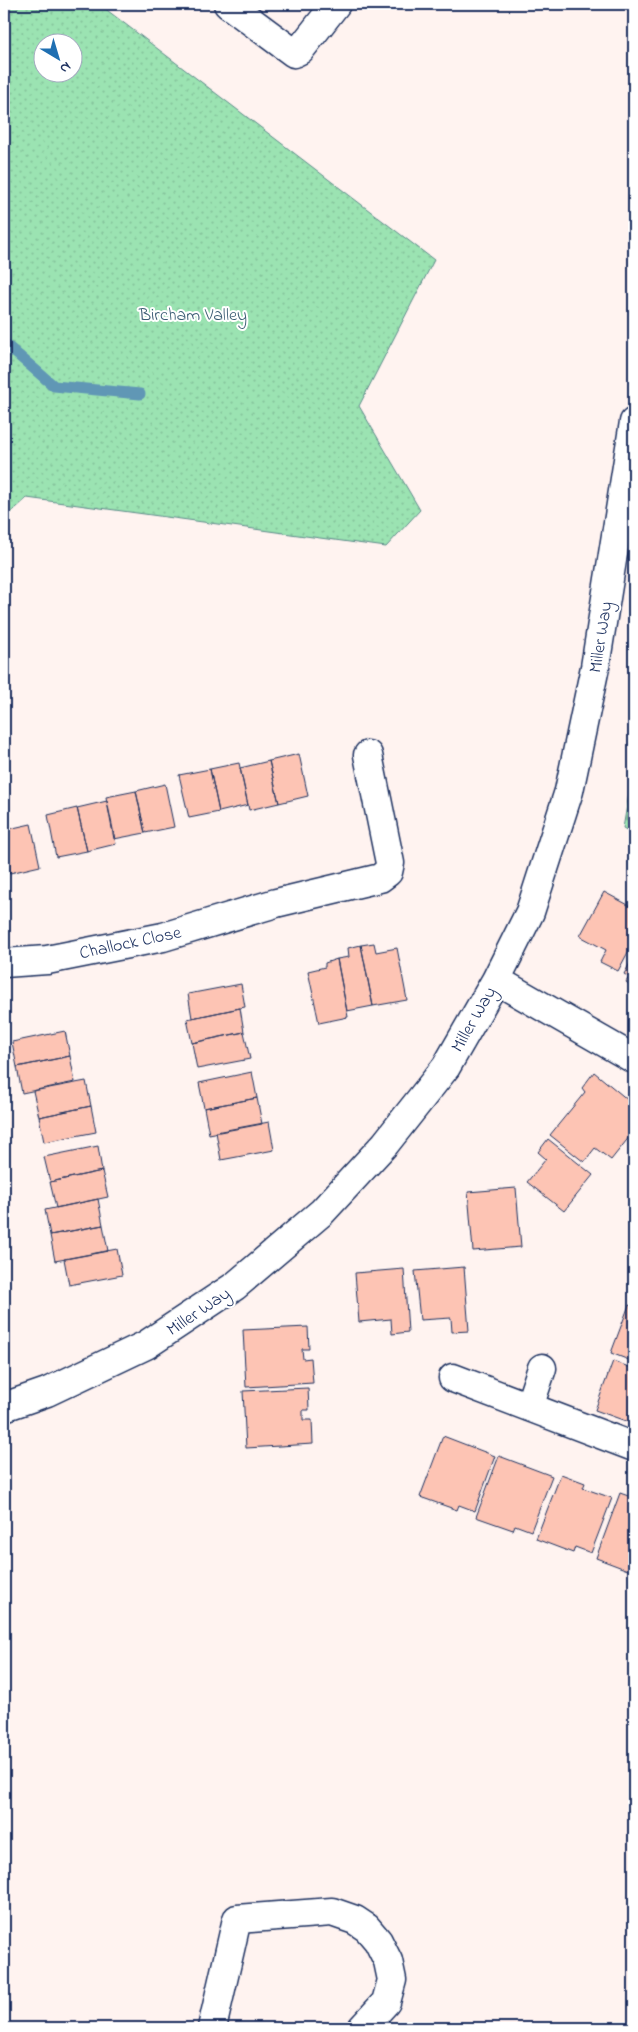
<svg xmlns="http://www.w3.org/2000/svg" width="638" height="2032" font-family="'Indie Flower',sans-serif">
	<defs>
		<pattern id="forest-firs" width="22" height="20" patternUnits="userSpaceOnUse" patternTransform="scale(1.25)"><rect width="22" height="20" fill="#9be3b2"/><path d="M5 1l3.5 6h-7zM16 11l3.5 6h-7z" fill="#85c39c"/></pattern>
		<pattern id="park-dots" width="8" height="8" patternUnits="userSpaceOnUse" patternTransform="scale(1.25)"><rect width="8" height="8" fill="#9be3b2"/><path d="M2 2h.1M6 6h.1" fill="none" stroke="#85c39c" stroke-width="1.8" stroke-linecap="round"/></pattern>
	</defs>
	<rect width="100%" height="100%" fill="#fff3f0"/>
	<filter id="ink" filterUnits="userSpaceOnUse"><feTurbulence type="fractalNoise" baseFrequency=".02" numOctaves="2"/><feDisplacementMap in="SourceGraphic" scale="10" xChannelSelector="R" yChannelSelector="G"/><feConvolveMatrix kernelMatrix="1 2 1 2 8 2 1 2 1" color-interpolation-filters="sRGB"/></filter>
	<g filter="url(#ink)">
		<path fill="url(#forest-firs)" stroke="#5b8988" d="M 634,765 L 634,834 L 623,828 Z"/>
		<path fill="url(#park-dots)" stroke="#5b8988" fill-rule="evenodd" d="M 4,4 L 99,4 L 434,260 L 359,406 L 420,510 L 386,547 L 27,498 L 4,519 ZM 42,42 L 72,42 L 72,72 L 42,72 Z"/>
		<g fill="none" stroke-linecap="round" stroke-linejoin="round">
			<path stroke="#6197b5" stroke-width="11" d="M 4,343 L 54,386 L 140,394"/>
		</g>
		<path fill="#fdc4b4" stroke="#1b2f5e" d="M 299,754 L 308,796 L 279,803 L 269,761 Z
			M 269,761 L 279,803 L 249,810 L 240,768 Z
			M 239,763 L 248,805 L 219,812 L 210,769 Z
			M 210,769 L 219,812 L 189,818 L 179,775 Z
			M 165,784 L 174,827 L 145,833 L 136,791 Z
			M 136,791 L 145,833 L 114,839 L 106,797 Z
			M 107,801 L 116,844 L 87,851 L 77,808 Z
			M 77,808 L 87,851 L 56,857 L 48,815 Z
			M 31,824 L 40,866 L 10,873 L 4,841 L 4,830 Z
			M 4,841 L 10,873 L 4,874 Z
			M 604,892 L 634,908 L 634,941 L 618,971 L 600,962 L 606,950 L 580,936 Z
			M 374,943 L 376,952 L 397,948 L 407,1000 L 373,1006 L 361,945 Z
			M 361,945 L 373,1006 L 347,1011 L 337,959 L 349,957 L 348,948 Z
			M 634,956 L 634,988 L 626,982 L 629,977 L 624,974 Z
			M 337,959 L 348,1017 L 319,1023 L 308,971 L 325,967 L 325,963 Z
			M 241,984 L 245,1007 L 192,1018 L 188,994 Z
			M 240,1008 L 244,1032 L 192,1043 L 187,1019 Z
			M 65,1031 L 70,1056 L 17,1067 L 12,1042 Z
			M 244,1032 L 250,1059 L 197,1069 L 192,1043 Z
			M 70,1056 L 75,1082 L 22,1093 L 17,1067 Z
			M 252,1072 L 257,1098 L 204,1108 L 199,1083 Z
			M 594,1072 L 634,1105 L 634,1131 L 611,1160 L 595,1148 L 584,1162 L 550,1135 L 585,1092 L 582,1088 Z
			M 86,1081 L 91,1106 L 39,1117 L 33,1091 Z
			M 257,1098 L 262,1124 L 209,1134 L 204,1108 Z
			M 91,1106 L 96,1132 L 44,1142 L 39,1117 Z
			M 269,1122 L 274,1150 L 221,1160 L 216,1132 Z
			M 548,1139 L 593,1175 L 564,1211 L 527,1182 L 546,1159 L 538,1152 Z
			M 98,1146 L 102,1171 L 50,1182 L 44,1157 Z
			M 102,1171 L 108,1197 L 56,1208 L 50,1182 Z
			M 516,1188 L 521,1247 L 473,1251 L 468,1192 Z
			M 98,1199 L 103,1225 L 50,1235 L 45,1210 Z
			M 103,1225 L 108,1251 L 55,1261 L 50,1235 Z
			M 117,1249 L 122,1275 L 69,1285 L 64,1259 Z
			M 464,1267 L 469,1331 L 452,1332 L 451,1318 L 420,1320 L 415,1271 Z
			M 404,1269 L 408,1332 L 392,1334 L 391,1319 L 359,1322 L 355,1273 Z
			M 629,1305 L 634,1307 L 634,1362 L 611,1353 Z
			M 308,1327 L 309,1349 L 302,1349 L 303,1359 L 311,1358 L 313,1383 L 246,1387 L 243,1330 Z
			M 613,1361 L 634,1369 L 634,1424 L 595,1410 Z
			M 308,1388 L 309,1410 L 303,1410 L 303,1420 L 312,1420 L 313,1444 L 246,1448 L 243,1391 Z
			M 443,1436 L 495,1456 L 475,1511 L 459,1505 L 457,1510 L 420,1497 Z
			M 499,1456 L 552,1476 L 531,1531 L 515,1525 L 513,1530 L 476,1517 Z
			M 561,1474 L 585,1483 L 583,1488 L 612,1498 L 591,1553 L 575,1547 L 573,1553 L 536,1539 Z
			M 620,1493 L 634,1498 L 634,1567 L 633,1572 L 596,1558 Z"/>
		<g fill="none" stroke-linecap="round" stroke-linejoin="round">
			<g stroke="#1b2f5e" stroke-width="31">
				<path id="minor" d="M 228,4 L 294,53 L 300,50 L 336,4
					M 4,963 L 47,960 L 163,937 L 276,903 L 380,878 L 388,872 L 390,863 L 368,755
					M 496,980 L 634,1059
					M 453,1378 L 634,1447
					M 4,1407 L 47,1392 L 146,1345 L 235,1286 L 322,1212 L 385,1144 L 446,1067 L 496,980 L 530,912 L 569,791 L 595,667 L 634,422
					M 529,1407 L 542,1368
					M 212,2028 L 237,1919 L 332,1912 L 355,1920 L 367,1928 L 378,1941 L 388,1961 L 392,1980 L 386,2002 L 362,2028"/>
			</g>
			<use href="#minor" stroke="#fff" stroke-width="28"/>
		</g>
	</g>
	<g text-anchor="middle" stroke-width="4" stroke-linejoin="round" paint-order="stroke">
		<g font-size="18" fill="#3b5c73" stroke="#fff">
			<text x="193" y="320">Bircham Valley</text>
		</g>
		<g font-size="18" fill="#1b2f5e" stroke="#fff">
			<text transform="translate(600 637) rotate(-81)" y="6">Miller Way</text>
			<text transform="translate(130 942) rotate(-12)" y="6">Challock Close</text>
			<text transform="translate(473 1019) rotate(-60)" y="6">Miller Way</text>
			<text transform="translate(198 1311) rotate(-34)" y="6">Miller Way</text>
		</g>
	</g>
	<rect width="638" height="2032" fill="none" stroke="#fff" stroke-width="20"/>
	<rect x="10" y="10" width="618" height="2012" fill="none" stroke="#1b2f5e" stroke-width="2" filter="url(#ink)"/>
	<g transform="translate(58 58) rotate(142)"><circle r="24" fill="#ffffff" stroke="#a4acbf"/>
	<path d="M0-4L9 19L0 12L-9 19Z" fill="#1f6fb2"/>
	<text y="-8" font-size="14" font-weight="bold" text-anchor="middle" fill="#1b2f5e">N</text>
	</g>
</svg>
